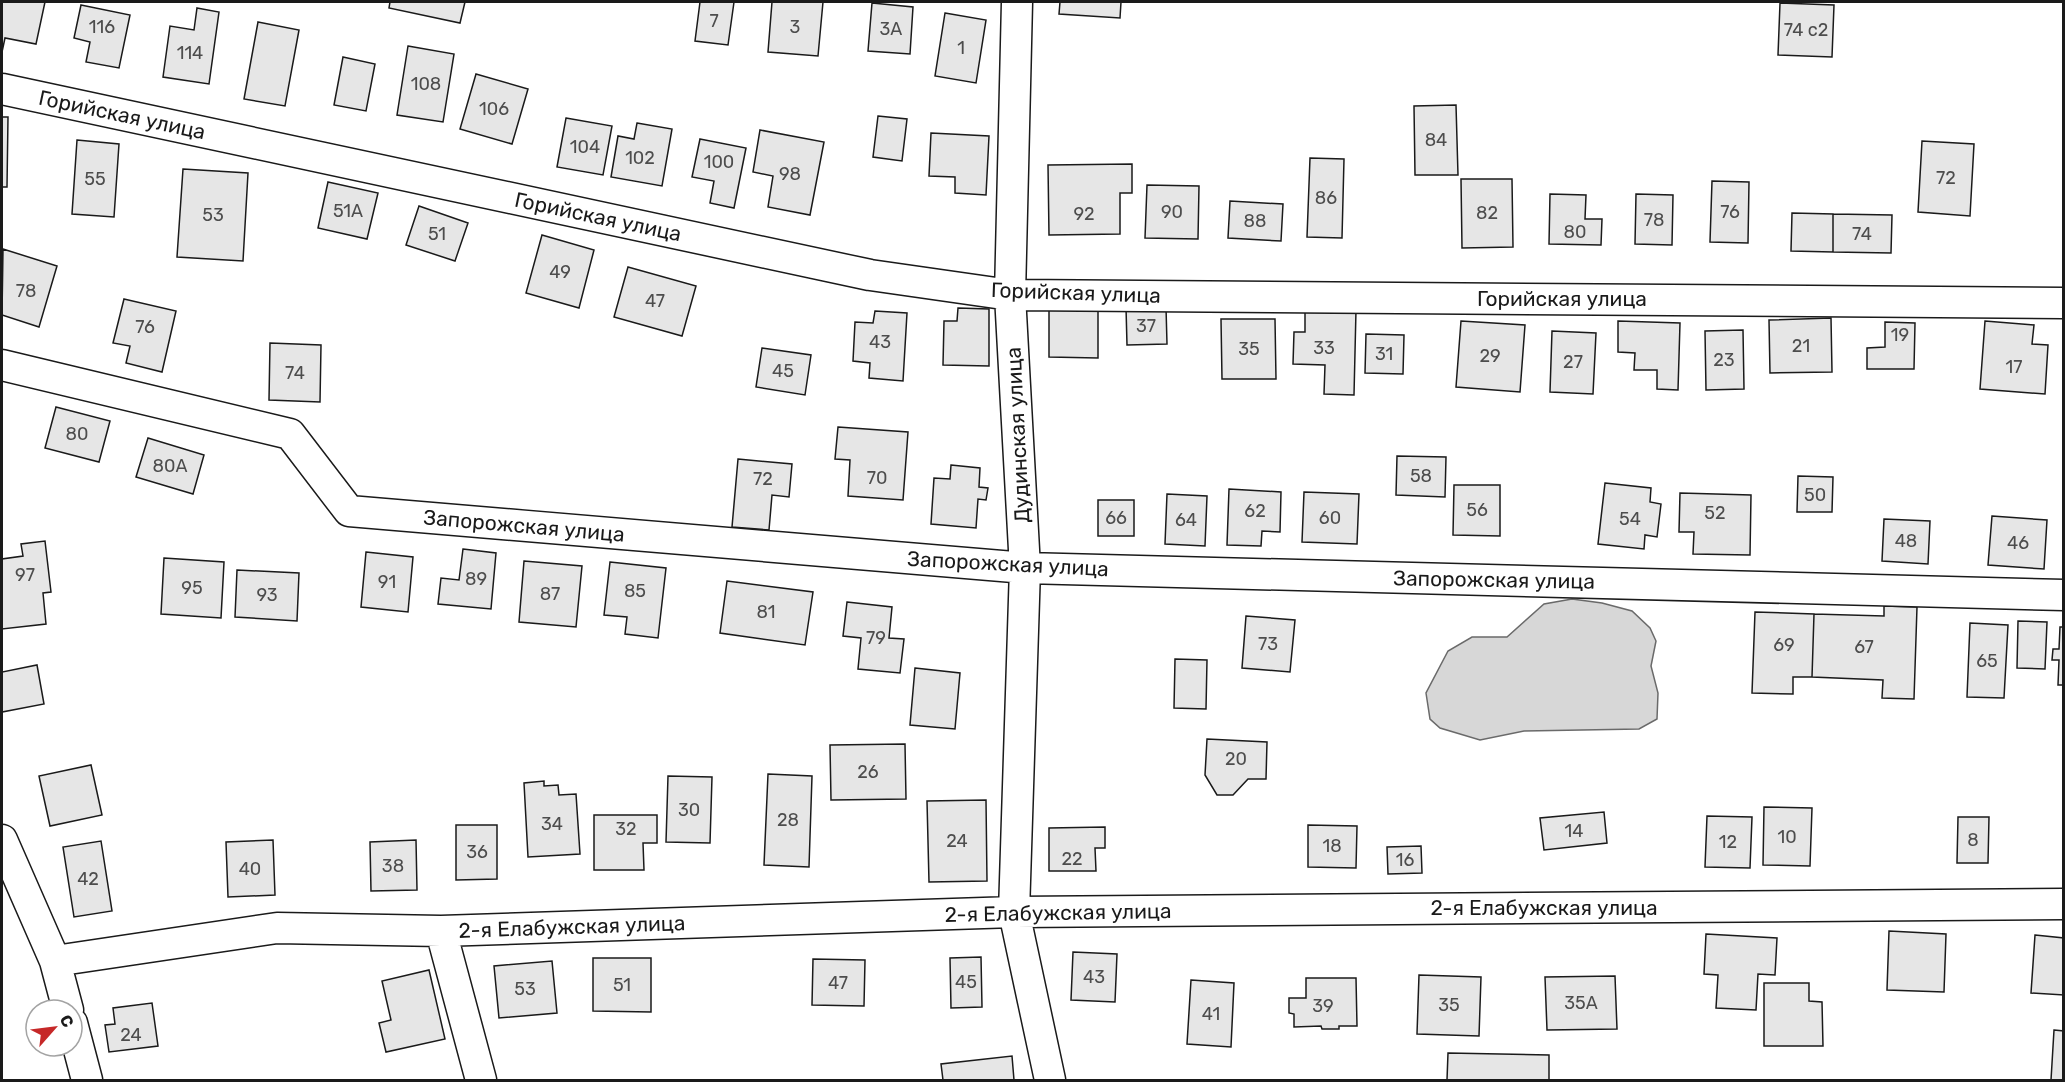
<svg xmlns="http://www.w3.org/2000/svg" width="2065" height="1082" font-family="Rubik,sans-serif">
	<rect width="100%" height="100%" fill="#fff"/>
	<path fill="#d7d7d7" stroke="#6a6a6a" stroke-width="1.5" d="M 1572,599 L 1602,603 L 1632,611 L 1650,628 L 1656,641 L 1651,666 L 1658,693 L 1657,719 L 1639,729 L 1524,731 L 1480,740 L 1440,728 L 1430,719 L 1426,693 L 1448,651 L 1472,637 L 1507,637 L 1544,604 Z"/>
	<path fill="#e6e6e6" stroke="#1a1a1a" stroke-width="1.5" d="M 2,2 L 45,2 L 36,44 L 5,38 L 2,52 Z
		M 390,2 L 465,2 L 460,23 L 389,8 Z
		M 700,2 L 734,2 L 728,45 L 695,41 Z
		M 772,2 L 823,2 L 818,56 L 768,52 Z
		M 1060,2 L 1121,2 L 1120,18 L 1059,14 Z
		M 872,3 L 913,7 L 910,54 L 868,51 Z
		M 1780,3 L 1834,5 L 1832,57 L 1778,55 Z
		M 81,5 L 130,15 L 119,68 L 86,62 L 90,42 L 74,38 Z
		M 197,8 L 219,12 L 209,84 L 163,77 L 170,26 L 194,30 Z
		M 945,13 L 986,20 L 976,83 L 935,76 Z
		M 258,22 L 299,30 L 285,106 L 244,99 Z
		M 408,46 L 454,54 L 443,122 L 397,115 Z
		M 343,57 L 375,64 L 366,111 L 334,105 Z
		M 476,74 L 528,89 L 512,144 L 460,129 Z
		M 1456,105 L 1458,175 L 1415,175 L 1414,106 Z
		M 878,116 L 907,119 L 902,161 L 873,157 Z
		M 2,117 L 8,117 L 7,187 L 2,187 Z
		M 566,118 L 612,126 L 603,175 L 557,167 Z
		M 637,123 L 672,129 L 662,186 L 611,177 L 618,136 L 634,139 Z
		M 760,130 L 824,142 L 810,215 L 768,207 L 773,176 L 753,172 Z
		M 931,133 L 989,136 L 986,195 L 955,193 L 955,177 L 929,176 Z
		M 700,139 L 746,148 L 734,208 L 710,203 L 714,181 L 692,177 Z
		M 77,140 L 119,144 L 114,217 L 72,214 Z
		M 1922,141 L 1974,144 L 1970,216 L 1918,212 Z
		M 1310,158 L 1344,159 L 1342,238 L 1307,237 Z
		M 1132,164 L 1132,193 L 1120,193 L 1120,234 L 1049,235 L 1048,165 Z
		M 183,169 L 248,173 L 243,261 L 177,257 Z
		M 1461,179 L 1512,179 L 1513,247 L 1462,248 Z
		M 1712,181 L 1749,182 L 1748,243 L 1710,242 Z
		M 328,182 L 378,193 L 367,239 L 318,228 Z
		M 1147,185 L 1199,186 L 1198,239 L 1145,238 Z
		M 1550,194 L 1586,195 L 1585,219 L 1602,219 L 1601,245 L 1549,244 Z
		M 1636,194 L 1673,195 L 1672,245 L 1635,244 Z
		M 1230,201 L 1283,204 L 1281,241 L 1228,238 Z
		M 419,206 L 468,223 L 455,261 L 406,245 Z
		M 1792,213 L 1833,214 L 1833,252 L 1791,251 Z
		M 1833,214 L 1892,215 L 1891,253 L 1833,252 Z
		M 542,235 L 594,250 L 579,308 L 526,293 Z
		M 3,249 L 57,266 L 39,327 L 2,315 Z
		M 628,267 L 696,286 L 682,336 L 614,317 Z
		M 124,299 L 176,311 L 162,372 L 126,363 L 130,346 L 113,343 Z
		M 1049,303 L 1098,303 L 1098,358 L 1049,357 Z
		M 1126,307 L 1166,307 L 1167,344 L 1127,345 Z
		M 958,308 L 989,309 L 989,366 L 943,365 L 944,321 L 957,321 Z
		M 1305,309 L 1356,310 L 1354,395 L 1324,394 L 1325,365 L 1293,364 L 1294,332 L 1305,332 Z
		M 875,311 L 907,313 L 903,381 L 869,378 L 870,363 L 853,361 L 855,322 L 873,323 Z
		M 1831,318 L 1832,372 L 1770,373 L 1769,320 Z
		M 1221,319 L 1275,319 L 1276,379 L 1222,379 Z
		M 1461,321 L 1525,325 L 1520,392 L 1456,387 Z
		M 1618,321 L 1680,323 L 1678,390 L 1657,389 L 1657,370 L 1634,370 L 1635,353 L 1618,352 Z
		M 1985,321 L 2034,325 L 2032,344 L 2048,345 L 2045,394 L 1980,389 Z
		M 1885,322 L 1915,323 L 1914,369 L 1867,369 L 1867,348 L 1885,347 Z
		M 1743,330 L 1744,389 L 1706,390 L 1705,331 Z
		M 1552,331 L 1596,333 L 1593,394 L 1550,392 Z
		M 1366,334 L 1404,335 L 1403,374 L 1365,373 Z
		M 270,343 L 321,345 L 320,402 L 269,400 Z
		M 762,348 L 811,355 L 805,395 L 756,387 Z
		M 56,407 L 110,421 L 99,462 L 45,448 Z
		M 838,427 L 908,432 L 903,500 L 848,496 L 850,460 L 835,459 Z
		M 148,438 L 204,455 L 193,494 L 136,477 Z
		M 1397,456 L 1446,457 L 1445,497 L 1396,495 Z
		M 738,459 L 792,464 L 789,497 L 772,495 L 769,530 L 732,527 Z
		M 951,465 L 980,468 L 979,487 L 988,488 L 986,500 L 978,499 L 976,528 L 931,524 L 934,478 L 950,479 Z
		M 1798,476 L 1833,477 L 1832,512 L 1797,512 Z
		M 1605,483 L 1651,488 L 1650,502 L 1661,504 L 1657,537 L 1645,535 L 1644,549 L 1598,544 Z
		M 1454,485 L 1500,485 L 1500,536 L 1453,535 Z
		M 1229,489 L 1281,492 L 1280,532 L 1262,531 L 1261,546 L 1227,545 Z
		M 1304,492 L 1359,494 L 1357,544 L 1302,542 Z
		M 1680,493 L 1751,495 L 1750,555 L 1693,554 L 1694,532 L 1679,532 Z
		M 1167,494 L 1207,496 L 1205,546 L 1165,544 Z
		M 1098,500 L 1134,500 L 1134,536 L 1098,536 Z
		M 1992,516 L 2047,520 L 2044,569 L 1988,565 Z
		M 1884,519 L 1930,521 L 1928,564 L 1882,561 Z
		M 45,541 L 51,592 L 43,593 L 46,624 L 2,629 L 2,559 L 23,556 L 21,544 Z
		M 463,549 L 496,553 L 491,609 L 438,604 L 441,578 L 459,580 Z
		M 366,552 L 413,557 L 408,612 L 361,607 Z
		M 164,558 L 224,562 L 221,618 L 161,614 Z
		M 524,561 L 582,566 L 576,627 L 519,622 Z
		M 610,562 L 666,568 L 658,638 L 625,634 L 627,617 L 604,615 Z
		M 237,570 L 299,573 L 297,621 L 235,617 Z
		M 727,581 L 813,592 L 805,645 L 720,633 Z
		M 847,602 L 892,607 L 889,638 L 904,639 L 900,673 L 858,669 L 861,638 L 843,636 Z
		M 1884,606 L 1917,607 L 1914,699 L 1882,698 L 1883,680 L 1812,677 L 1814,614 L 1884,616 Z
		M 1755,612 L 1814,614 L 1812,677 L 1793,677 L 1793,694 L 1752,693 Z
		M 1246,616 L 1295,620 L 1290,672 L 1242,668 Z
		M 2018,621 L 2047,622 L 2045,669 L 2017,668 Z
		M 1970,623 L 2008,625 L 2004,698 L 1967,697 Z
		M 2060,627 L 2064,627 L 2064,685 L 2058,685 L 2059,660 L 2052,660 L 2053,649 L 2059,649 Z
		M 1175,659 L 1207,660 L 1206,709 L 1174,708 Z
		M 37,665 L 44,704 L 2,712 L 2,672 Z
		M 915,668 L 960,673 L 955,729 L 910,725 Z
		M 1207,739 L 1267,742 L 1266,779 L 1248,779 L 1233,795 L 1217,795 L 1205,775 Z
		M 905,744 L 906,799 L 831,800 L 830,745 Z
		M 91,765 L 102,815 L 50,826 L 39,776 Z
		M 768,774 L 812,776 L 809,867 L 764,865 Z
		M 668,776 L 712,777 L 710,843 L 666,842 Z
		M 544,781 L 544,786 L 558,785 L 559,795 L 576,794 L 580,854 L 528,857 L 524,783 Z
		M 986,800 L 987,881 L 929,882 L 927,801 Z
		M 1764,807 L 1812,808 L 1810,866 L 1763,865 Z
		M 1604,812 L 1607,843 L 1544,850 L 1540,818 Z
		M 594,815 L 657,815 L 657,843 L 643,843 L 644,870 L 594,870 Z
		M 1707,816 L 1752,817 L 1750,868 L 1705,867 Z
		M 1958,817 L 1989,817 L 1988,863 L 1957,863 Z
		M 456,825 L 497,825 L 497,879 L 456,880 Z
		M 1308,825 L 1357,826 L 1356,868 L 1308,867 Z
		M 1105,827 L 1105,848 L 1095,848 L 1096,871 L 1049,871 L 1049,828 Z
		M 273,840 L 275,895 L 228,897 L 226,842 Z
		M 416,840 L 417,890 L 371,891 L 370,842 Z
		M 101,841 L 112,911 L 74,917 L 63,847 Z
		M 1421,846 L 1422,873 L 1388,874 L 1387,847 Z
		M 1889,931 L 1946,934 L 1944,992 L 1887,990 Z
		M 1706,934 L 1777,938 L 1775,975 L 1758,974 L 1756,1010 L 1716,1008 L 1718,975 L 1704,974 Z
		M 2035,935 L 2064,938 L 2064,995 L 2031,993 Z
		M 1073,952 L 1117,954 L 1115,1002 L 1071,1000 Z
		M 981,957 L 982,1007 L 951,1008 L 950,958 Z
		M 593,958 L 651,958 L 651,1012 L 593,1011 Z
		M 813,959 L 865,960 L 864,1006 L 812,1005 Z
		M 552,961 L 557,1013 L 499,1018 L 494,966 Z
		M 429,970 L 445,1039 L 386,1052 L 379,1023 L 391,1020 L 382,981 Z
		M 1419,975 L 1481,977 L 1479,1036 L 1417,1034 Z
		M 1615,976 L 1617,1029 L 1547,1030 L 1545,977 Z
		M 1306,978 L 1356,978 L 1357,1026 L 1339,1026 L 1339,1029 L 1322,1029 L 1321,1026 L 1294,1027 L 1294,1014 L 1289,1013 L 1289,998 L 1306,998 Z
		M 1191,980 L 1234,983 L 1231,1047 L 1187,1044 Z
		M 1764,983 L 1809,983 L 1809,1001 L 1822,1002 L 1823,1046 L 1764,1046 Z
		M 152,1003 L 158,1046 L 109,1052 L 105,1025 L 115,1024 L 113,1008 Z
		M 2054,1030 L 2064,1031 L 2064,1080 L 2051,1080 Z
		M 1448,1053 L 1549,1055 L 1549,1080 L 1447,1080 Z
		M 1012,1056 L 1014,1080 L 943,1080 L 941,1064 Z"/>
	<g fill="none" stroke-linecap="round" stroke-linejoin="round">
		<g stroke="#1a1a1a" stroke-width="33">
			<path id="street" d="M 1017,2 L 1010,295 L 1025,568 L 1014,912 L 1050,1080
				M 2,89 L 870,275 L 1010,295 L 2064,303
				M 2,365 L 290,434 L 349,511 L 1025,568 L 2064,595
				M 2,840 L 55,961 L 68,1010
				M 441,931 L 481,1080
				M 55,961 L 277,928 L 441,931 L 1014,912 L 2064,904
				M 72,1023 L 87,1080"/>
		</g>
		<use href="#street" stroke="#fff" stroke-width="30"/>
	</g>
	<g text-anchor="middle" stroke-width="4.5" stroke-linejoin="round" paint-order="stroke">
		<g font-size="18" fill="#4d4d4d">
			<text x="714" y="27">7</text>
			<text x="102" y="33">116</text>
			<text x="795" y="33">3</text>
			<text x="891" y="35">3А</text>
			<text x="1806" y="36">74 с2</text>
			<text x="961" y="54">1</text>
			<text x="190" y="59">114</text>
			<text x="426" y="90">108</text>
			<text x="494" y="115">106</text>
			<text x="1436" y="146">84</text>
			<text x="585" y="153">104</text>
			<text x="640" y="164">102</text>
			<text x="719" y="168">100</text>
			<text x="790" y="180">98</text>
			<text x="1946" y="184">72</text>
			<text x="95" y="185">55</text>
			<text x="1326" y="204">86</text>
			<text x="348" y="217">51А</text>
			<text x="1172" y="218">90</text>
			<text x="1730" y="218">76</text>
			<text x="1487" y="219">82</text>
			<text x="1084" y="220">92</text>
			<text x="213" y="221">53</text>
			<text x="1654" y="226">78</text>
			<text x="1255" y="227">88</text>
			<text x="1575" y="238">80</text>
			<text x="437" y="240">51</text>
			<text x="1862" y="240">74</text>
			<text x="560" y="278">49</text>
			<text x="26" y="297">78</text>
			<text x="655" y="307">47</text>
			<text x="1146" y="332">37</text>
			<text x="145" y="333">76</text>
			<text x="1900" y="341">19</text>
			<text x="880" y="348">43</text>
			<text x="1801" y="352">21</text>
			<text x="1324" y="354">33</text>
			<text x="1249" y="355">35</text>
			<text x="1384" y="360">31</text>
			<text x="1490" y="362">29</text>
			<text x="1724" y="366">23</text>
			<text x="1573" y="368">27</text>
			<text x="2014" y="373">17</text>
			<text x="783" y="377">45</text>
			<text x="295" y="379">74</text>
			<text x="77" y="440">80</text>
			<text x="170" y="472">80А</text>
			<text x="1421" y="482">58</text>
			<text x="877" y="484">70</text>
			<text x="763" y="485">72</text>
			<text x="1815" y="501">50</text>
			<text x="1477" y="516">56</text>
			<text x="1255" y="517">62</text>
			<text x="1715" y="519">52</text>
			<text x="1116" y="524">66</text>
			<text x="1330" y="524">60</text>
			<text x="1630" y="525">54</text>
			<text x="1186" y="526">64</text>
			<text x="1906" y="547">48</text>
			<text x="2018" y="549">46</text>
			<text x="25" y="581">97</text>
			<text x="476" y="585">89</text>
			<text x="387" y="588">91</text>
			<text x="192" y="594">95</text>
			<text x="635" y="597">85</text>
			<text x="550" y="600">87</text>
			<text x="267" y="601">93</text>
			<text x="766" y="618">81</text>
			<text x="876" y="644">79</text>
			<text x="1268" y="650">73</text>
			<text x="1784" y="651">69</text>
			<text x="1864" y="653">67</text>
			<text x="1987" y="667">65</text>
			<text x="1236" y="765">20</text>
			<text x="868" y="778">26</text>
			<text x="689" y="816">30</text>
			<text x="788" y="826">28</text>
			<text x="552" y="830">34</text>
			<text x="626" y="835">32</text>
			<text x="1574" y="837">14</text>
			<text x="1787" y="843">10</text>
			<text x="1973" y="846">8</text>
			<text x="957" y="847">24</text>
			<text x="1728" y="848">12</text>
			<text x="1332" y="852">18</text>
			<text x="477" y="858">36</text>
			<text x="1072" y="865">22</text>
			<text x="1405" y="866">16</text>
			<text x="393" y="872">38</text>
			<text x="250" y="875">40</text>
			<text x="88" y="885">42</text>
			<text x="1094" y="983">43</text>
			<text x="966" y="988">45</text>
			<text x="838" y="989">47</text>
			<text x="622" y="991">51</text>
			<text x="525" y="995">53</text>
			<text x="1581" y="1009">35А</text>
			<text x="1449" y="1011">35</text>
			<text x="1323" y="1012">39</text>
			<text x="1211" y="1020">41</text>
			<text x="131" y="1041">24</text>
		</g>
		<g font-size="21" fill="#1a1a1a" stroke="#fff">
			<text transform="translate(122 115) rotate(12)" y="7">Горийская улица</text>
			<text transform="translate(598 217) rotate(12)" y="7">Горийская улица</text>
			<text transform="translate(1076 293) rotate(2)" y="7">Горийская улица</text>
			<text x="1562" y="306">Горийская улица</text>
			<text transform="translate(1018 435) rotate(-93)" y="7">Дудинская улица</text>
			<text transform="translate(524 526) rotate(5)" y="7">Запорожская улица</text>
			<text transform="translate(1008 564) rotate(3)" y="7">Запорожская улица</text>
			<text transform="translate(1494 580) rotate(1)" y="7">Запорожская улица</text>
			<text x="1544" y="915">2-я Елабужская улица</text>
			<text transform="translate(1058 913) rotate(-1)" y="7">2-я Елабужская улица</text>
			<text transform="translate(572 927) rotate(-2)" y="7">2-я Елабужская улица</text>
		</g>
	</g>
	<rect width="2065" height="1082" fill="none" stroke="#1a1a1a" stroke-width="6"/>
	<g transform="translate(54 1028) rotate(62)"><circle r="28" fill="#ffffff" stroke="#a3a3a3" stroke-width="1.5"/>
	<path d="M0-4.5L10 22L0 15L-10 22Z" fill="#c62828"/>
	<text y="-9" font-size="16" font-weight="bold" text-anchor="middle" fill="#1a1a1a">С</text>
	</g>
</svg>
